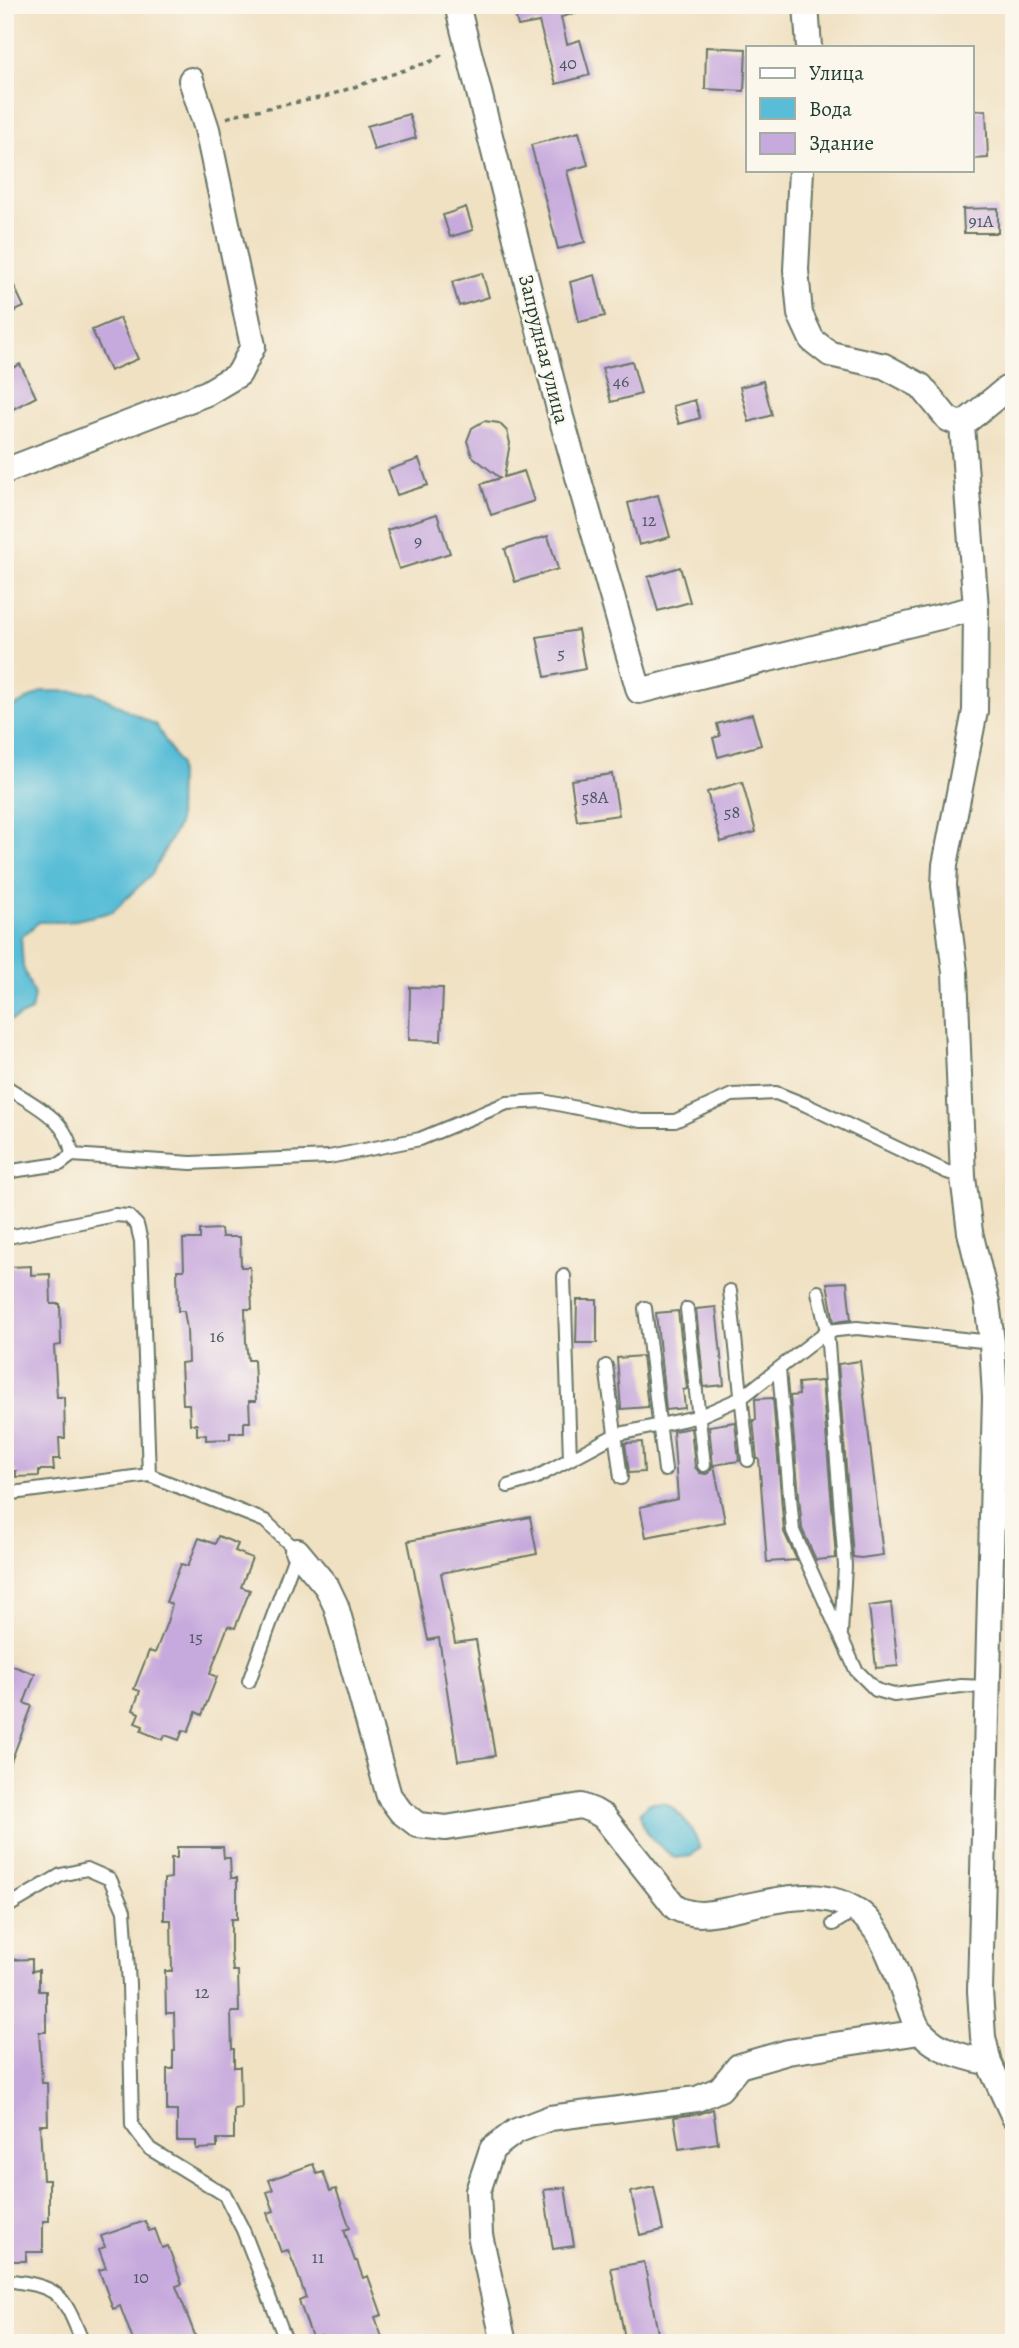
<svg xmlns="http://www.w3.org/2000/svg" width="1019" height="2348" font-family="Alegreya,serif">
	<rect width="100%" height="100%" fill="#fbf7ec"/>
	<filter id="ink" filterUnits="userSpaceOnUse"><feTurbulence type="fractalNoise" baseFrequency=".0143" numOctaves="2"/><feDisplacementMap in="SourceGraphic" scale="14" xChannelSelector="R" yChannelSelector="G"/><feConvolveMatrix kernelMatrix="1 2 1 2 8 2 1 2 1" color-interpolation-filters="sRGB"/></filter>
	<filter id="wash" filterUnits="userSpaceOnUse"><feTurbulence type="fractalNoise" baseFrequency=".00686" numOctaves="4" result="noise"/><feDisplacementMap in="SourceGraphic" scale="28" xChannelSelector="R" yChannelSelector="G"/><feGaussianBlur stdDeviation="1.57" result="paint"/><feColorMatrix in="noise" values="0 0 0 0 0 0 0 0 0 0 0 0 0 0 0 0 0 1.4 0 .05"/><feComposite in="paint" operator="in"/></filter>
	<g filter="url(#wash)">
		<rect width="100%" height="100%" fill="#f0e1c3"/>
		<path fill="#59bdd7" stroke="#3c7d86" stroke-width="2" d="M 43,691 L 93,692 L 156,725 L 179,764 L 178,825 L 152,874 L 112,912 L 67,922 L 39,922 L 21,937 L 23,967 L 34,995 L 31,1011 L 7,1022 L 5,711 Z
			M 650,1803 C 656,1803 661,1802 666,1804 C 681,1811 695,1833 700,1848 L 691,1856 L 675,1858 C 658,1845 642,1834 640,1812 Z"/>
		<g id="blocks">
			<path fill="#c7aadd" d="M 513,5 L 580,5 L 581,12 L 561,17 L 567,44 L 580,40 L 590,75 L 556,84 L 539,22 L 518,26 Z
				M 706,47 L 746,49 L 744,91 L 705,89 Z
				M 986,110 L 988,158 L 972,159 L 972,111 Z
				M 409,114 L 416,138 L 374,150 L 367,126 Z
				M 579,132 L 588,165 L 567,171 L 585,242 L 558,249 L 531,145 Z
				M 466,207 L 473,230 L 450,237 L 443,215 Z
				M 998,208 L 998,233 L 964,233 L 963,209 Z
				M 5,267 L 24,307 L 5,316 Z
				M 482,273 L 489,297 L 459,306 L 452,282 Z
				M 595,275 L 605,316 L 579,322 L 570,282 Z
				M 120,318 L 138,359 L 110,371 L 92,330 Z
				M 632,361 L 641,394 L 611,402 L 602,368 Z
				M 20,364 L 36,397 L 5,413 L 5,372 Z
				M 763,381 L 772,415 L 749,422 L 740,387 Z
				M 695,400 L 700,418 L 679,424 L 673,406 Z
				M 484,421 L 499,423 L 507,431 L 510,443 L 504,477 L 524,471 L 534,501 L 491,515 L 481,484 L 500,478 L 472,456 L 467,441 L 472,428 Z
				M 419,459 L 428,485 L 397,495 L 388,470 Z
				M 658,495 L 670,537 L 639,545 L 628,503 Z
				M 437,514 L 450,553 L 399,569 L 387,530 Z
				M 548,536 L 558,569 L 515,582 L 505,549 Z
				M 680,567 L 690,602 L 658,611 L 648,577 Z
				M 578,630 L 585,669 L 545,677 L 537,637 Z
				M 752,714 L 761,745 L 718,757 L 713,738 L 720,736 L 717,724 Z
				M 612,774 L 619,815 L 577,821 L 571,780 Z
				M 742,782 L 756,832 L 721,842 L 707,792 Z
				M 410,987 L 443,988 L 441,1041 L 409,1040 Z
				M 221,1229 L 222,1237 L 240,1237 L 241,1267 L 250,1267 L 252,1309 L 245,1309 L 246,1342 L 248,1360 L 254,1360 L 256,1401 L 249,1401 L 250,1422 L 244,1422 L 244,1433 L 230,1433 L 230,1439 L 206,1440 L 206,1434 L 197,1435 L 197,1424 L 190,1424 L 189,1404 L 183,1404 L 181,1363 L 188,1362 L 187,1329 L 184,1311 L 178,1311 L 177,1270 L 184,1270 L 183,1239 L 200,1239 L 200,1230 Z
				M 31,1266 L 31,1275 L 50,1274 L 51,1304 L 60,1304 L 61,1345 L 54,1346 L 56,1379 L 57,1397 L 64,1397 L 65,1438 L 59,1438 L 60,1459 L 53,1459 L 54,1470 L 39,1470 L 39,1476 L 16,1477 L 16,1471 L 7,1471 L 5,1461 L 5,1276 L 10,1276 L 10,1267 Z
				M 847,1282 L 851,1320 L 834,1322 L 827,1283 Z
				M 577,1300 L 597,1300 L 597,1343 L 576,1343 Z
				M 716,1307 L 724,1385 L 704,1387 L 696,1309 Z
				M 678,1311 L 687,1389 L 683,1390 L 685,1408 L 666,1410 L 656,1313 Z
				M 642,1356 L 648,1407 L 621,1409 L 617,1358 Z
				M 860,1361 L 883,1555 L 861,1558 L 853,1557 L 838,1364 Z
				M 822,1381 L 836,1558 L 816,1560 L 802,1529 L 790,1396 L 799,1395 L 798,1383 Z
				M 773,1398 L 784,1532 L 797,1560 L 767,1562 L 759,1459 L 757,1459 L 753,1420 L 756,1420 L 755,1399 Z
				M 735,1422 L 739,1461 L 714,1465 L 725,1522 L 646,1537 L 640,1507 L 678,1499 L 673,1431 L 691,1428 L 695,1467 L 700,1473 L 706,1474 L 710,1472 L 713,1465 L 709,1426 Z
				M 642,1442 L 644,1472 L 629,1473 L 625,1443 Z
				M 530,1517 L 537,1554 L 441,1573 L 455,1643 L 476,1640 L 495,1756 L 458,1761 L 439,1638 L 428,1640 L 408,1541 Z
				M 218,1536 L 238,1544 L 235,1551 L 252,1558 L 241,1587 L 250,1590 L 235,1628 L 228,1626 L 216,1657 L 210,1674 L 217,1677 L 202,1715 L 196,1712 L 188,1732 L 183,1730 L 179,1740 L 165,1735 L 163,1740 L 141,1731 L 143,1726 L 135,1723 L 139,1713 L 133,1710 L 140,1691 L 134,1689 L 149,1651 L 155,1653 L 167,1622 L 172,1604 L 166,1602 L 181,1564 L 188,1566 L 199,1538 L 215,1544 Z
				M 891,1603 L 898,1666 L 876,1668 L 869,1606 Z
				M 5,1663 L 35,1674 L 24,1703 L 32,1706 L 7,1772 Z
				M 177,1847 L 223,1847 L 224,1858 L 230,1858 L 231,1878 L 237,1878 L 237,1919 L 231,1919 L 231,1953 L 233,1971 L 238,1971 L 239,2012 L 231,2012 L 232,2049 L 234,2049 L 234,2067 L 240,2067 L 241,2108 L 234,2109 L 234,2139 L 217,2139 L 217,2148 L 196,2149 L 196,2141 L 177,2141 L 177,2111 L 167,2111 L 167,2069 L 173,2069 L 173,2051 L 175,2051 L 174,2013 L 166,2013 L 165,1971 L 172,1971 L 171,1920 L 164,1920 L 164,1879 L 171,1878 L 171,1858 L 177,1858 Z
				M 32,1959 L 32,1971 L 39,1970 L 39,1991 L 46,1991 L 46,2032 L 39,2032 L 42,2083 L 47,2083 L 48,2125 L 40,2125 L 43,2180 L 49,2180 L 49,2221 L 43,2221 L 43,2252 L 26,2252 L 26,2261 L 5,2261 L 5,1960 Z
				M 713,2109 L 718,2143 L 679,2149 L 674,2117 L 699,2114 Z
				M 313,2164 L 317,2174 L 323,2172 L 330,2191 L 336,2189 L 350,2228 L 344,2230 L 355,2261 L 357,2261 L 363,2278 L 368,2276 L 382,2315 L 375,2317 L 384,2343 L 324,2343 L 321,2336 L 313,2340 L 299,2301 L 306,2298 L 295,2267 L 288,2250 L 281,2252 L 267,2213 L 274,2211 L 267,2192 L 273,2190 L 269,2180 Z
				M 565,2187 L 574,2246 L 553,2249 L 544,2190 Z
				M 654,2187 L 663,2230 L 640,2235 L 631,2192 Z
				M 145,2221 L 149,2231 L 155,2229 L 162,2248 L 168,2246 L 182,2284 L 176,2286 L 198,2343 L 134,2343 L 120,2306 L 113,2309 L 99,2270 L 106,2268 L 99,2249 L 105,2247 L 101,2236 Z
				M 644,2262 L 660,2343 L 626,2343 L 611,2268 Z"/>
		</g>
	</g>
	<g filter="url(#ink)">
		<use href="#blocks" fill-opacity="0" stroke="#687666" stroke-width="2"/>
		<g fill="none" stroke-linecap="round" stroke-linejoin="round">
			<g stroke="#687666" stroke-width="16">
				<path id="lane" d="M 5,1086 C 32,1104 69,1119 72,1155 L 60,1164 L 5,1172
					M 72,1155 L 191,1163 L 329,1157 L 420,1139 L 507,1103 L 543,1101 L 641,1121 L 675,1121 L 732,1095 L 776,1093 L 806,1105 L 947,1172 L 963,1177
					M 8,1237 L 115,1215 L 128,1216 L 137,1225 L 141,1241 L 149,1475 L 265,1521 L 297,1551 L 249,1681
					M 564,1276 L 570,1459
					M 730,1291 L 748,1460
					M 818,1292 L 827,1331 L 845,1566 L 841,1633
					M 645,1308 L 665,1470
					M 687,1309 L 704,1465
					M 606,1366 L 621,1478
					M 779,1369 L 793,1531 L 856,1670 L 876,1690 L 894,1695 L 961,1686 L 989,1687
					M 508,1486 L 535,1478 L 615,1435 L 700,1416 L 741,1398 L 827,1331 L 857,1328 L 992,1342
					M 5,1494 L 149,1475
					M 5,1908 L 61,1875 L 87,1869 L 110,1879 L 124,1911 L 129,1984 L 132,2125 L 150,2149 L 225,2195 L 243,2230 L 287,2343
					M 833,1924 L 855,1910
					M 5,2280 C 61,2287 62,2292 83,2343"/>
			</g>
			<g stroke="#687666" stroke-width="28">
				<path id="street" d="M 457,5 L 561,417 L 639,691 L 976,608
					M 806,5 L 809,47
					M 801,170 L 796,270 L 800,314 L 812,340 L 830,354 L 884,366 L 921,386 L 948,419 L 962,425
					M 962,425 L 976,608 L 975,711 L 945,865 L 944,886 L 955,972 L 963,1177 L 970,1232 L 987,1302 L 992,1342 L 995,1398 L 980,1991 L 983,2037 L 989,2063 L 1014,2117
					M 962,425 L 1006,389 L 1014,387
					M 5,471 L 207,393 L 239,374 L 253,346 L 207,129 L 191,80
					M 297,1551 L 327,1587 L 336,1606 L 389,1796 L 401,1812 L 418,1825 L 446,1828 L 581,1806 L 594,1811 L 604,1817 L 676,1908 C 694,1917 710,1914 728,1910 C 769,1902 814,1886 854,1909 C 885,1926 897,1978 910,2009 C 913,2017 916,2028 922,2033 C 940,2052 965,2057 989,2063
					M 504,2343 L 480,2235 L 478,2191 L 492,2149 L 516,2131 L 550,2118 L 697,2099 L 720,2089 L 739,2066 L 788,2052 L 920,2032"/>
			</g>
			<path stroke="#687666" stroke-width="3.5" stroke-dasharray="5 5" stroke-linecap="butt" d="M 227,118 L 237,114 L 324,97 L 432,61 L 446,52"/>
			<use href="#lane" stroke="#fff" stroke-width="12"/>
			<use href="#street" stroke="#fff" stroke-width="24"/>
		</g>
	</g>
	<g text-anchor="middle" stroke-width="5" stroke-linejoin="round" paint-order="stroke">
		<g font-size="18" fill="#49585e">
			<text x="568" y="69">40</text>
			<text x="981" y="227">91А</text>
			<text x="621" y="387">46</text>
			<text x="649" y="526">12</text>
			<text x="418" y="547">9</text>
			<text x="561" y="659">5</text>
			<text x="595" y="803">58А</text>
			<text x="732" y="818">58</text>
			<text x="217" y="1342">16</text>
			<text x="196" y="1643">15</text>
			<text x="202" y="1998">12</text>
			<text x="318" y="2263">11</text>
			<text x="141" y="2283">10</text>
		</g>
		<g font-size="21" fill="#1f3d34" stroke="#fbf7ec">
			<text transform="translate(544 349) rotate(76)" y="7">Запрудная улица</text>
		</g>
	</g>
	<rect width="1019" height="2348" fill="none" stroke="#fbf7ec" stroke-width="28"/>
	<rect x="746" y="46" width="228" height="126" fill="#fbf7ec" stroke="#a3ada2" stroke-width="2"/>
	<rect x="760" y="68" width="35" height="10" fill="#ffffff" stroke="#a3ada2" stroke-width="2"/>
	<text x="809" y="80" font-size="21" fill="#1f3d34">Улица</text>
	<rect x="760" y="98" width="35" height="21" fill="#59bdd7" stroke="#a3ada2" stroke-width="2"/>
	<text x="809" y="116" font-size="21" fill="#1f3d34">Вода</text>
	<rect x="760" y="133" width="35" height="21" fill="#c7aadd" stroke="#a3ada2" stroke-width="2"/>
	<text x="809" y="150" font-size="21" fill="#1f3d34">Здание</text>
</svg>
